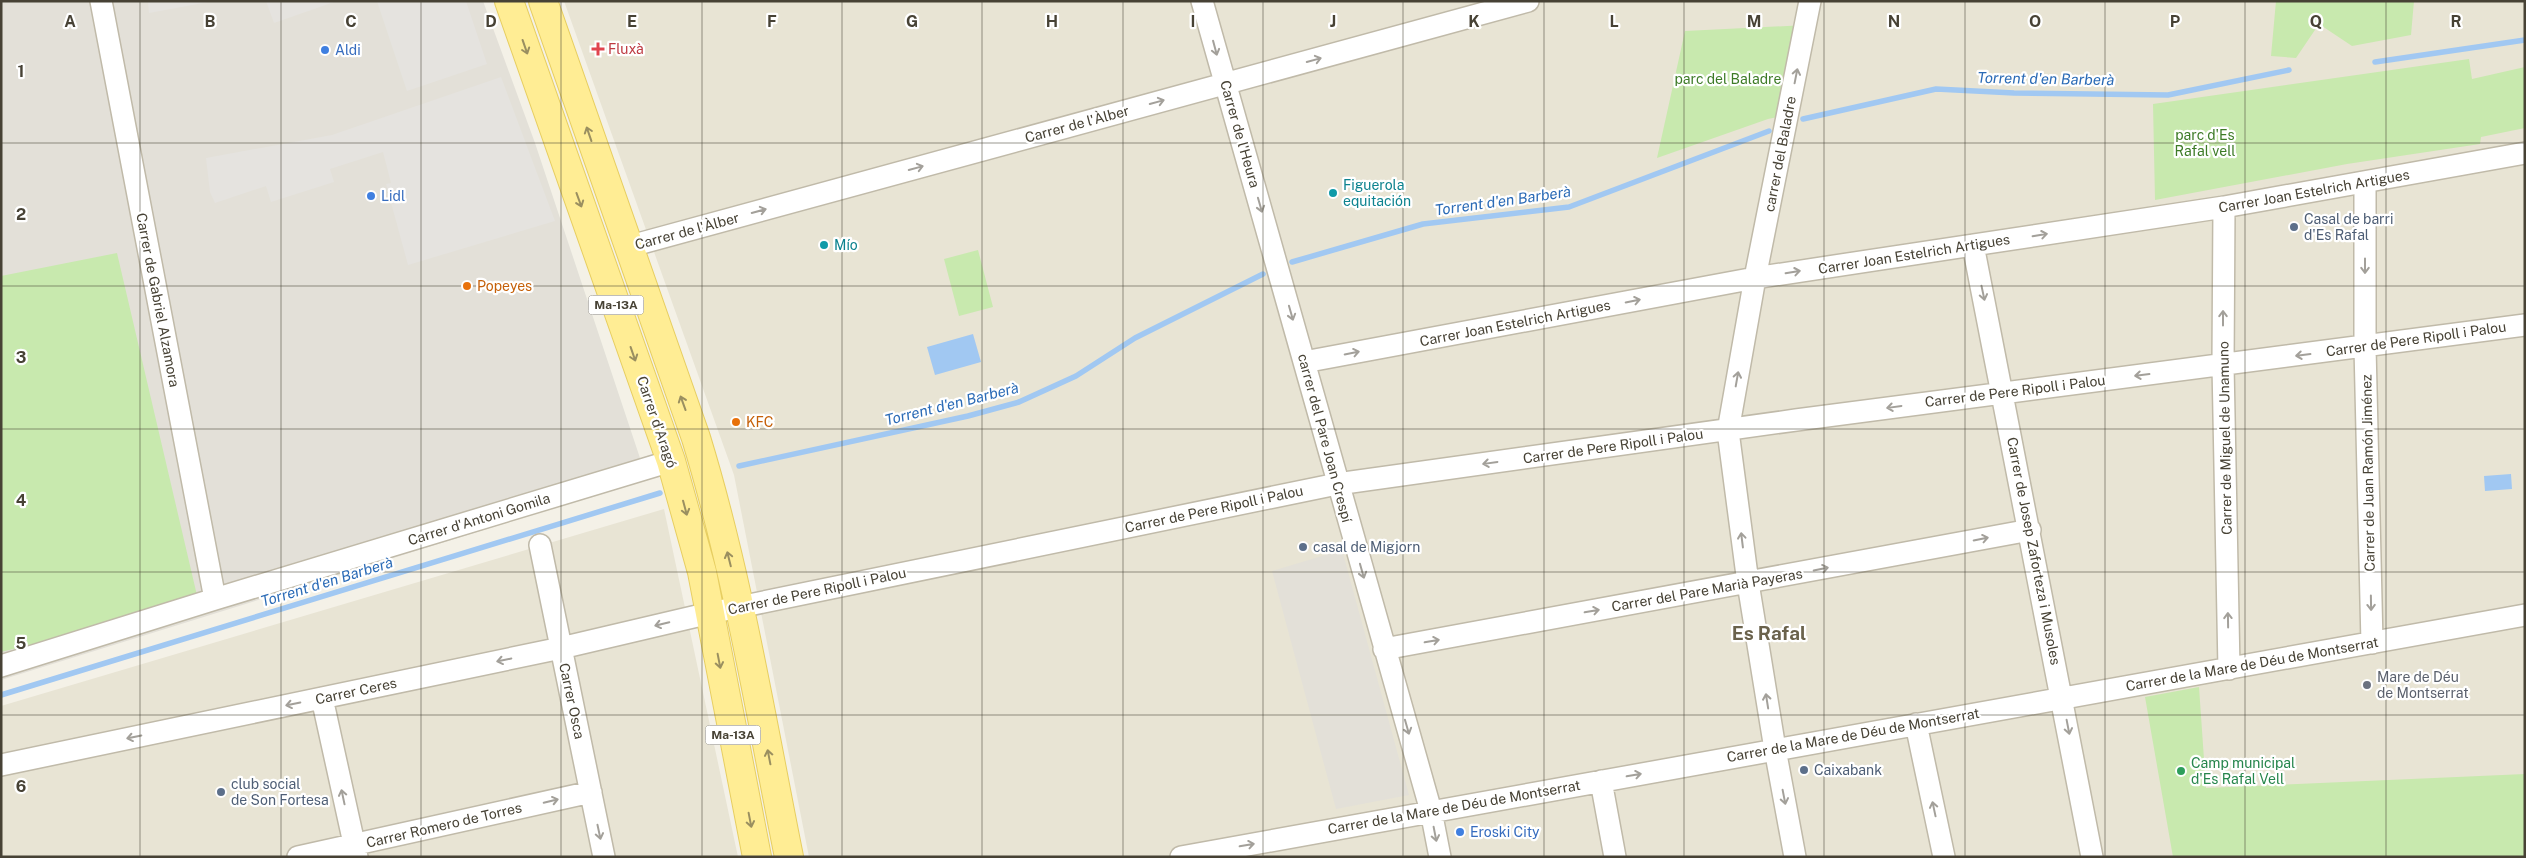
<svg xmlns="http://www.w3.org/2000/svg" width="2526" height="858" font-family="'Public Sans',sans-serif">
	<rect width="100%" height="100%" fill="#f4f1e7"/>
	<path fill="#e8e4d4" d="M 564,1 L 2525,1 L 2525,857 L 809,857 L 734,475 Z
		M 664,509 L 738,857 L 1,857 L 1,706 Z"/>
	<path fill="#e3e0d8" d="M 1,1 L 483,1 L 535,143 L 647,479 L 1,680 Z
		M 1342,550 L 1409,795 L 1336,809 L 1272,571 Z"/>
	<path fill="#c8e9ae" d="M 2276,1 L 2414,1 L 2411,35 L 2352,46 L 2319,24 L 2296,58 L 2271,56 Z
		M 1806,25 L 1788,115 L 1768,119 L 1657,158 L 1685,31 Z
		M 2469,59 L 2472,79 L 2525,67 L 2525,128 L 2481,137 L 2480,144 L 2347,164 L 2155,200 L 2153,104 Z
		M 978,250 L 993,307 L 959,316 L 944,259 Z
		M 117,253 L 199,604 L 1,652 L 1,276 Z
		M 2199,687 L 2206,788 L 2525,774 L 2525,857 L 2173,857 L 2145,697 Z"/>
	<path fill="#e5e3df" d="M 148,1 L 214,1 L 149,13 Z
		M 266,1 L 337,1 L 274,23 Z
		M 377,1 L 466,1 L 487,64 L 407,91 Z
		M 501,77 L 555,221 L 408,265 L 386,184 L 391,183 L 383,152 L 330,169 L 334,182 L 271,202 L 266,186 L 215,203 L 210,192 L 206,158 L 332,135 Z"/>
	<path fill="#a1c8f2" d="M 973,334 L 981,362 L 935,375 L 927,347 Z
		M 2511,474 L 2512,489 L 2485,491 L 2484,476 Z"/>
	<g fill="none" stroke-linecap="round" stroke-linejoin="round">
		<path stroke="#a1c8f2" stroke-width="5.5" d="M 2375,62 L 2525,40
			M 1803,119 L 1936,89 L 2014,93 L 2168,95 L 2289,70
			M 1292,262 L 1423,224 L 1569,207 L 1769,131
			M 739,466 L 968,416 L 1019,402 L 1076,376 L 1135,338 L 1263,274
			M 1,695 L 660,493"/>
		<g stroke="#c0baa9" stroke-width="24">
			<path id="minor" d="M 101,1 L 215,599
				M 1202,1 L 1431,811 L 1440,857
				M 2365,182 L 2365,347 L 2372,643
				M 2224,207 L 2223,365 L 2229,669
				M 1973,245 L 2092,857
				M 627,247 L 1528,1
				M 1304,362 L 1755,278 L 2224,207 L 2525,153
				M 540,545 L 604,857
				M 1384,649 L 2030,530
				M 1,666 L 215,599 L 671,461
				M 322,698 L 357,857
				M 1916,724 L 1944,857
				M 1,765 L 561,648 L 710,613 L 1337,484 L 1796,420 L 2525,325
				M 1601,781 L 1615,857
				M 298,857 L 591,792
				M 1181,857 L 2525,615
				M 1795,857 L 1775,749 L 1748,583 L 1728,431 L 1755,278 L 1810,1"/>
		</g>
		<g stroke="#e7ce61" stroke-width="30">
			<path id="major" d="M 509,1 L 671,461 L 702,572 L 757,857
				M 543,1 L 696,438 C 738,575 761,717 789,857"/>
		</g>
		<use href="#minor" stroke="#fff" stroke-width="21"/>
		<use href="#major" stroke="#ffed94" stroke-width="28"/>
	</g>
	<defs><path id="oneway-shaft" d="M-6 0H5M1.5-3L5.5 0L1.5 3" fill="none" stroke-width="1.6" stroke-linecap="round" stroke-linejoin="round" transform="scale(1.25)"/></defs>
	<g stroke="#9a8f60">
		<use href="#oneway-shaft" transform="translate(525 47) rotate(71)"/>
		<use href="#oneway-shaft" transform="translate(589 134) rotate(-109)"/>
		<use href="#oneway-shaft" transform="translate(579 200) rotate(70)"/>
		<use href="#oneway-shaft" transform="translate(633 354) rotate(71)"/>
		<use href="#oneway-shaft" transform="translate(683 403) rotate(-110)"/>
		<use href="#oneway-shaft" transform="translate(685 508) rotate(75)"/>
		<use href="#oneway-shaft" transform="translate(729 559) rotate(-104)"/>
		<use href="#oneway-shaft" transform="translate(719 661) rotate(79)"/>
		<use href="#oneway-shaft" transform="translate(769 757) rotate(-101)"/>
		<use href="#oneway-shaft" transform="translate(750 820) rotate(79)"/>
	</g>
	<g stroke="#a3a09a">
		<use href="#oneway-shaft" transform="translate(1215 48) rotate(75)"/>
		<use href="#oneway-shaft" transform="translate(1314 60) rotate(-15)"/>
		<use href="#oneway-shaft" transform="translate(1796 76) rotate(-79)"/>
		<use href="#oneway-shaft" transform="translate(1157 102) rotate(-15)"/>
		<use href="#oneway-shaft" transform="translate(916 168) rotate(-15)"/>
		<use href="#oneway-shaft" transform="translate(1260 205) rotate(74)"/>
		<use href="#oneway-shaft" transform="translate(759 211) rotate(-15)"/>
		<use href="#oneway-shaft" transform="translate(2040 235) rotate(-9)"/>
		<use href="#oneway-shaft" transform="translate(2365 266) rotate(90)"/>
		<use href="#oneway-shaft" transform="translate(1793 272) rotate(-9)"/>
		<use href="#oneway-shaft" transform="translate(1983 293) rotate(78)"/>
		<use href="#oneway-shaft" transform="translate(1633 301) rotate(-11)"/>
		<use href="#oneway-shaft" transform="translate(1291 313) rotate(74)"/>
		<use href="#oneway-shaft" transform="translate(2223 318) rotate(-90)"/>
		<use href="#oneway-shaft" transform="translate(1352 353) rotate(-11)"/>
		<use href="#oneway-shaft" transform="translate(2303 355) rotate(173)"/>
		<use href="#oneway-shaft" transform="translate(2142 375) rotate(173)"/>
		<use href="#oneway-shaft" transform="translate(1737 379) rotate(-80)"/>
		<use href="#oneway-shaft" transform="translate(1894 407) rotate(172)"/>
		<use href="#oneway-shaft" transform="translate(1490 463) rotate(172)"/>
		<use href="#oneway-shaft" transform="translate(1981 539) rotate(-11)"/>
		<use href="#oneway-shaft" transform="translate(1742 540) rotate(-97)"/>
		<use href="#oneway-shaft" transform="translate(1821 569) rotate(-11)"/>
		<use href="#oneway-shaft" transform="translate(1362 571) rotate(74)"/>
		<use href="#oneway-shaft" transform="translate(2371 603) rotate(89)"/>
		<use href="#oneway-shaft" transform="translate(1592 611) rotate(-10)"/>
		<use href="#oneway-shaft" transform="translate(2228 620) rotate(-91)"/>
		<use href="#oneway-shaft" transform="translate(662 624) rotate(167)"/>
		<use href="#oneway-shaft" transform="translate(1432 641) rotate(-10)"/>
		<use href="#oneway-shaft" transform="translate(504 660) rotate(168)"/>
		<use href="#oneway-shaft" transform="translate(1767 701) rotate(-99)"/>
		<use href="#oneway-shaft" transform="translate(293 704) rotate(168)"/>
		<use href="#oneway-shaft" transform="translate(1407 727) rotate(74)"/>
		<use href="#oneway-shaft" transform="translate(2068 727) rotate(79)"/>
		<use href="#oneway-shaft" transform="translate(134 737) rotate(168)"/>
		<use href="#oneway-shaft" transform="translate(1634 775) rotate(-10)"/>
		<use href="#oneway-shaft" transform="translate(343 797) rotate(-102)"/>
		<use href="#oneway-shaft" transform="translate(1784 797) rotate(79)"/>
		<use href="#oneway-shaft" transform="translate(551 801) rotate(-13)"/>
		<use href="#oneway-shaft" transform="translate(1934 809) rotate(-102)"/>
		<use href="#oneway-shaft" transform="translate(599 832) rotate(78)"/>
		<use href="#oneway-shaft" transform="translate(1435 834) rotate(79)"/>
		<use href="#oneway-shaft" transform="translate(1247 845) rotate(-10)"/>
	</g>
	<path fill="none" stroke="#474235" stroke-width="1" stroke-opacity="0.55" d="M 140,1 L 140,857M 281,1 L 281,857M 421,1 L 421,857M 561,1 L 561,857M 702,1 L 702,857M 842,1 L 842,857M 982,1 L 982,857M 1123,1 L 1123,857M 1263,1 L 1263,857M 1403,1 L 1403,857M 1544,1 L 1544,857M 1684,1 L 1684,857M 1824,1 L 1824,857M 1965,1 L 1965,857M 2105,1 L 2105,857M 2245,1 L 2245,857M 2386,1 L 2386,857M 1,143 L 2525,143M 1,286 L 2525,286M 1,429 L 2525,429M 1,572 L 2525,572M 1,715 L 2525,715"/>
	<path fill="#e0444e" stroke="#fff" stroke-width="2" d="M595.5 41.5h5v5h5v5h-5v5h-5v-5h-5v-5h5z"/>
	<g fill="#3f7fe0" stroke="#fff" stroke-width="2">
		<circle cx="325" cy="50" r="5"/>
		<circle cx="371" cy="196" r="5"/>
		<circle cx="1460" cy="832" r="5"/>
	</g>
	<g fill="#0f9aa8" stroke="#fff" stroke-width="2">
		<circle cx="1333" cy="193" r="5"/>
		<circle cx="824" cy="245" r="5"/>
	</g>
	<g fill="#5c6f8a" stroke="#fff" stroke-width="2">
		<circle cx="2294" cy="227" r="5"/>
		<circle cx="1303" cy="547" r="5"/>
		<circle cx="1804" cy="770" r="5"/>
		<circle cx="221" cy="792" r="5"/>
	</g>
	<g fill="#e8710a" stroke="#fff" stroke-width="2">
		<circle cx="467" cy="286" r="5"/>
		<circle cx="736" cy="422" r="5"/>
	</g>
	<circle fill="#6b7280" stroke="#fff" stroke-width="2" cx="2367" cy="685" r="5"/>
	<circle fill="#2e9e5b" stroke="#fff" stroke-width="2" cx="2181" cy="771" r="5"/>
	<g text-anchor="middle" stroke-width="4.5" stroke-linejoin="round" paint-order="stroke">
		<g fill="#fff" stroke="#7e7b72" stroke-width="1">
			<rect x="588.5" y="295.5" width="55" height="19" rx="4"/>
			<rect x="705.5" y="725.5" width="55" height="19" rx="4"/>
		</g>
		<g font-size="12" font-weight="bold" fill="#474235">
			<text x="616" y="309">Ma-13A</text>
			<text x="733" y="739">Ma-13A</text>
		</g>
		<g font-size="14" fill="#be3a42" stroke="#fff" text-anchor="start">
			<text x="608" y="54">Fluxà</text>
		</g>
		<g font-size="14" fill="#366cbe" stroke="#fff" text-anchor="start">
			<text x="335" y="55">Aldi</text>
			<text x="381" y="201">Lidl</text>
			<text x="1470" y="837">Eroski City</text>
		</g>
		<g font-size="14" fill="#3d7b27" stroke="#fff">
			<text x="1728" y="84">parc del Baladre</text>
			<text x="2205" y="140">parc d'Es<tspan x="2205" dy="16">Rafal vell</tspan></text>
		</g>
		<g font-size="14" fill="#474235" stroke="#fff">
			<text transform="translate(1077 124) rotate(-15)" y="5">Carrer de l'Àlber</text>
			<text transform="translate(1240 134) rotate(74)" y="5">Carrer de l'Heura</text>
			<text transform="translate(1780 154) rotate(-79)" y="5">carrer del Baladre</text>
			<text transform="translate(2314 191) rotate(-10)" y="5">Carrer Joan Estelrich Artigues</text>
			<text transform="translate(687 231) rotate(-15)" y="5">Carrer de l'Àlber</text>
			<text transform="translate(1914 254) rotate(-9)" y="5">Carrer Joan Estelrich Artigues</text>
			<text transform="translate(158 300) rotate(79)" y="5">Carrer de Gabriel Alzamora</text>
			<text transform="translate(1515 323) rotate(-11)" y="5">Carrer Joan Estelrich Artigues</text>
			<text transform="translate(2416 339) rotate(-8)" y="5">Carrer de Pere Ripoll i Palou</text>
			<text transform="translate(2015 391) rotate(-7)" y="5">Carrer de Pere Ripoll i Palou</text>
			<text transform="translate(657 422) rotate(71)" y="5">Carrer d'Aragó</text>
			<text transform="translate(1325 438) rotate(75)" y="5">carrer del Pare Joan Crespí</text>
			<text transform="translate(2225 438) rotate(-91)" y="5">Carrer de Miguel de Unamuno</text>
			<text transform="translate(1613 446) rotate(-8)" y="5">Carrer de Pere Ripoll i Palou</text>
			<text transform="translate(2368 473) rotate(-91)" y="5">Carrer de Juan Ramón Jiménez</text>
			<text transform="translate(1214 509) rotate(-12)" y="5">Carrer de Pere Ripoll i Palou</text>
			<text transform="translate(479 519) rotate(-17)" y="5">Carrer d'Antoni Gomila</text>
			<text transform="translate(2034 551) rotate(79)" y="5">Carrer de Josep Zaforteza i Musoles</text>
			<text transform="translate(1707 590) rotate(-10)" y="5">Carrer del Pare Marià Payeras</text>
			<text transform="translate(817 591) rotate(-12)" y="5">Carrer de Pere Ripoll i Palou</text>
			<text transform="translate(2252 664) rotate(-10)" y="5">Carrer de la Mare de Déu de Montserrat</text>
			<text transform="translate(356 691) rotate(-12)" y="5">Carrer Ceres</text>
			<text transform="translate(572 701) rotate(78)" y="5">Carrer Osca</text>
			<text transform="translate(1853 735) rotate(-10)" y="5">Carrer de la Mare de Déu de Montserrat</text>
			<text transform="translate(1454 807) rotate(-10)" y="5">Carrer de la Mare de Déu de Montserrat</text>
			<text transform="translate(444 825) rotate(-13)" y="5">Carrer Romero de Torres</text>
		</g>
		<g font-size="14" fill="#0d838f" stroke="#fff" text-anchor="start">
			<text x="1343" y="190">Figuerola<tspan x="1343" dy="16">equitación</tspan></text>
			<text x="834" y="250">Mío</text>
		</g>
		<g font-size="14" fill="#4e5e75" stroke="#fff" text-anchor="start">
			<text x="2304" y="224">Casal de barri<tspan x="2304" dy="16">d'Es Rafal</tspan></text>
			<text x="1313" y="552">casal de Migjorn</text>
			<text x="1814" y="775">Caixabank</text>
			<text x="231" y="789">club social<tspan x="231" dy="16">de Son Fortesa</tspan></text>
		</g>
		<g font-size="14" fill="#c56008" stroke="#fff" text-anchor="start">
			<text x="477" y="291">Popeyes</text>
			<text x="746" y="427">KFC</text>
		</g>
		<g font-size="14" fill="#5b616d" stroke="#fff" text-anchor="start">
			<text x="2377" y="682">Mare de Déu<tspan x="2377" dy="16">de Montserrat</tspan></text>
		</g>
		<g font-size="14" fill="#27864d" stroke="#fff" text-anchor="start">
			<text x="2191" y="768">Camp municipal<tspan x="2191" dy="16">d'Es Rafal Vell</tspan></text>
		</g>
		<g font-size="15" font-style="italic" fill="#2b6bb6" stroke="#fff">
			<text transform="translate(2046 79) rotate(1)" y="5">Torrent d'en Barberà</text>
			<text transform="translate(1503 201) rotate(-8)" y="5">Torrent d'en Barberà</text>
			<text transform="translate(952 404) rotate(-14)" y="5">Torrent d'en Barberà</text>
			<text transform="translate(327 582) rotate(-17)" y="5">Torrent d'en Barberà</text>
		</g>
		<g font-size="19" font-weight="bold" fill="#6a624c" stroke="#fff">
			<text x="1769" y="640">Es Rafal</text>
		</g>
	</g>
	<g font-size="16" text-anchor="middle" font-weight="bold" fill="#474235" stroke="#fff" stroke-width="4.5" stroke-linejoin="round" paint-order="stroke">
		<text x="70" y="27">A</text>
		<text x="210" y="27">B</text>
		<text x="351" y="27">C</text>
		<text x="491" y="27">D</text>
		<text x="632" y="27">E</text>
		<text x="772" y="27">F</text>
		<text x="912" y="27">G</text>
		<text x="1052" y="27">H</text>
		<text x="1193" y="27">I</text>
		<text x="1333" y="27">J</text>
		<text x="1474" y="27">K</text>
		<text x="1614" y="27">L</text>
		<text x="1754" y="27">M</text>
		<text x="1894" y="27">N</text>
		<text x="2035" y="27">O</text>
		<text x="2175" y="27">P</text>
		<text x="2316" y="27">Q</text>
		<text x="2456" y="27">R</text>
		<text x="21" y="77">1</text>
		<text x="21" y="220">2</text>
		<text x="21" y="363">3</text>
		<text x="21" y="506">4</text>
		<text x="21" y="649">5</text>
		<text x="21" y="792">6</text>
	</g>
	<rect width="2526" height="858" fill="none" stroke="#474235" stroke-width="5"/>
</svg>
